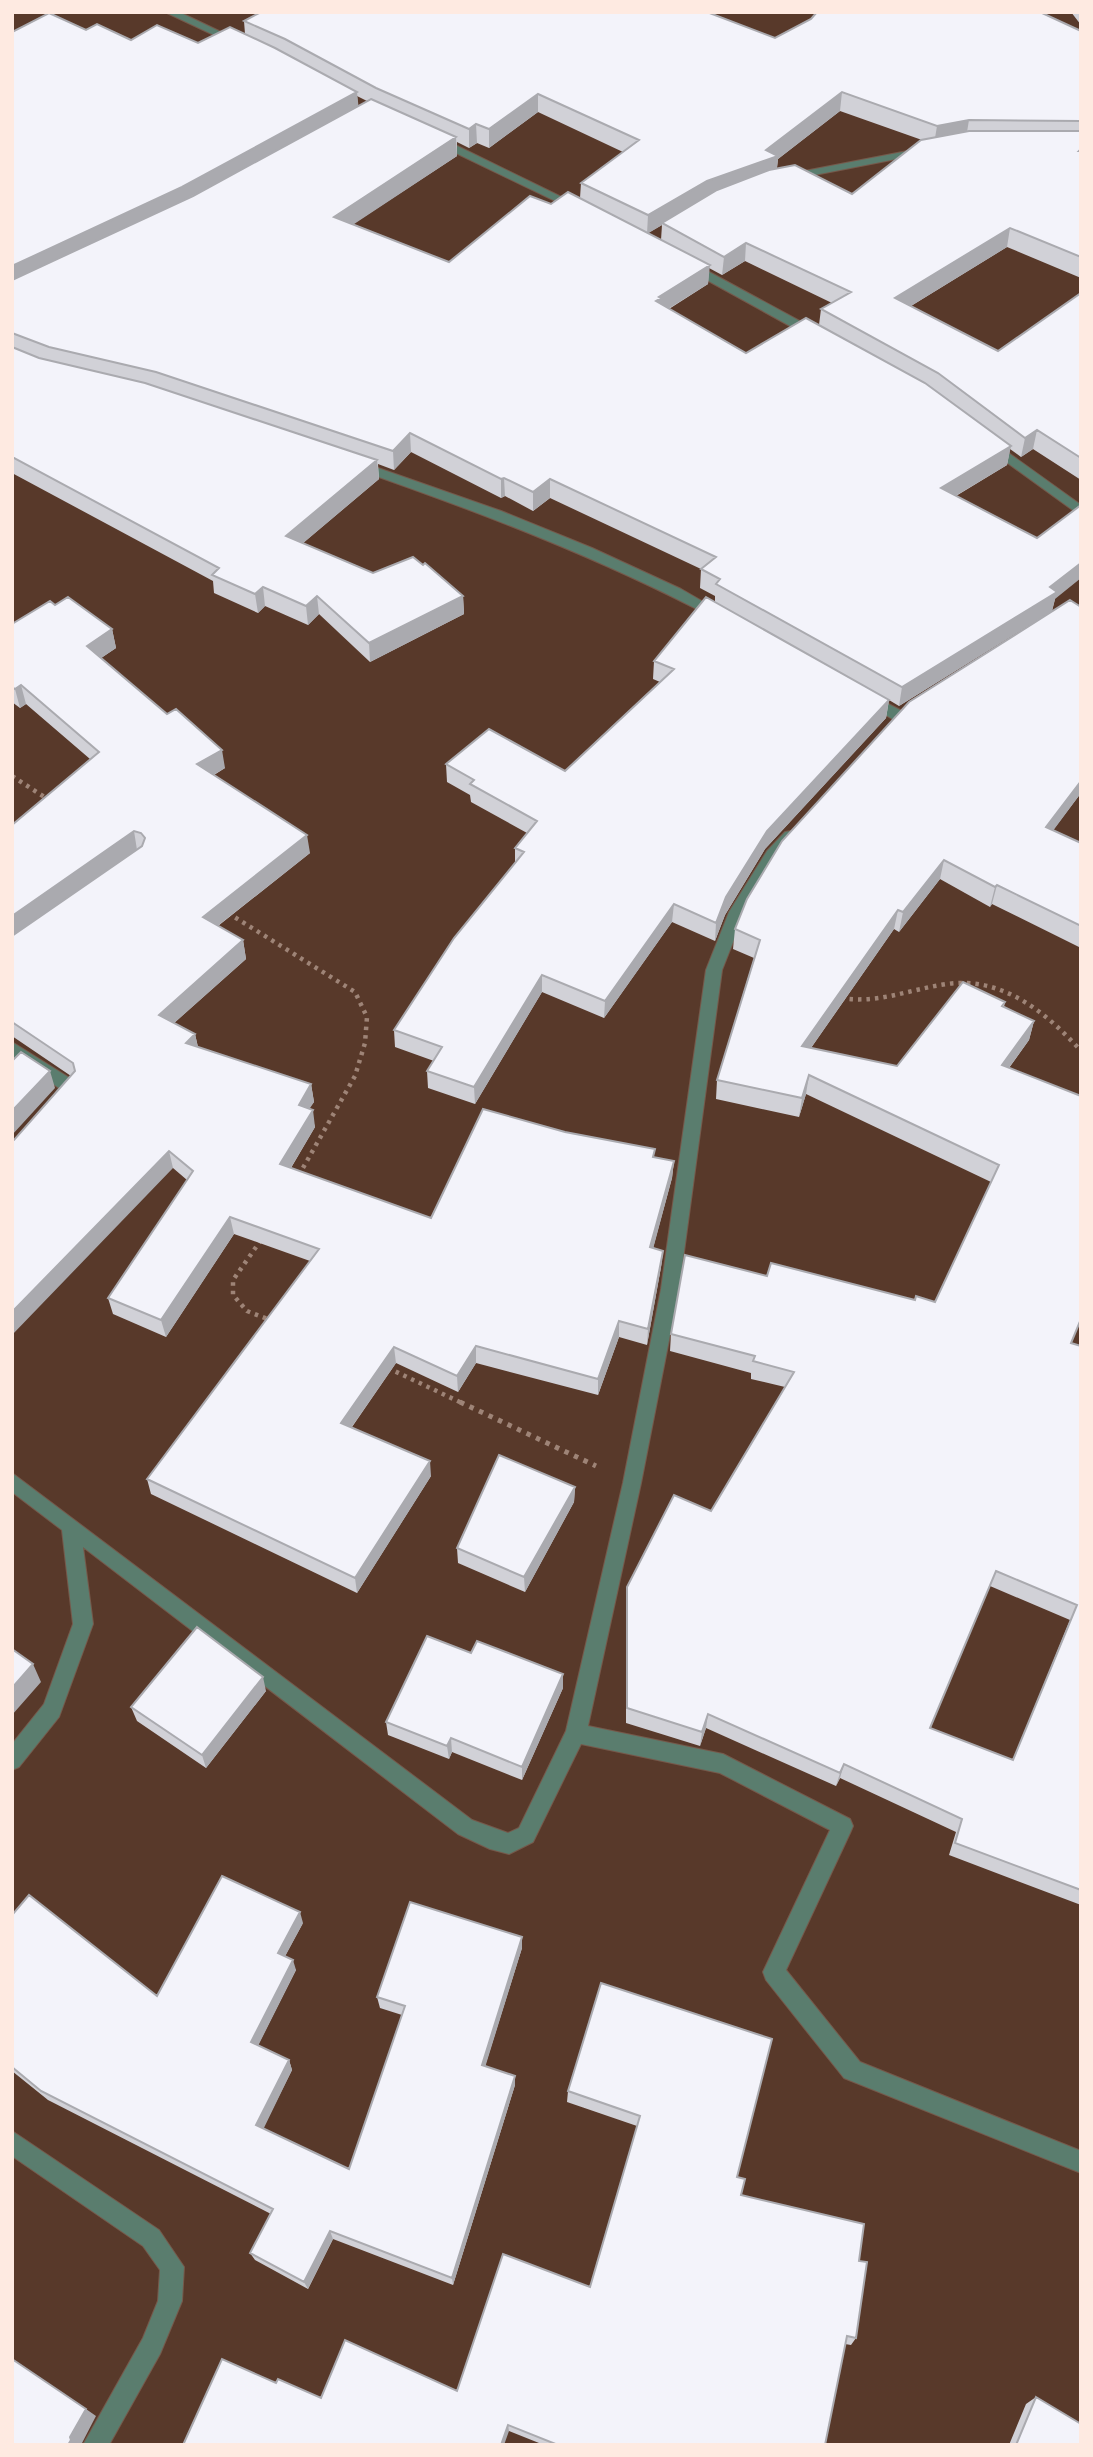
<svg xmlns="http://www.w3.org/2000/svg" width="1093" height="2457" font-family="'Source Serif 4',serif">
	<rect width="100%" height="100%" fill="#58392a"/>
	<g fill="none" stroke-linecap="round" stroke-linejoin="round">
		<g stroke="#76594b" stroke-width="2">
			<path id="minor" d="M 165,12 L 179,12 L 242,42 L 233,44 Z
				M 431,137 L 439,137 L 586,209 L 576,211 L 431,141 Z
				M 923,148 L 929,151 L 927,153 L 789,180 L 783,177 L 789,174 Z
				M 689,261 L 818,331 L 820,334 L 814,338 L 810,337 L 685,268 L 683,265 Z
				M 989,439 L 1081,505 L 1081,516 L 984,446 L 984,440 Z
				M 358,461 L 501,511 L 592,548 L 681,589 L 726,615 L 719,620 L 714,618 C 598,557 477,511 353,468 L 351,465 Z
				M 869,694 L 904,712 L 906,716 L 904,720 L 894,720 L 864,702 L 862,699 Z
				M 790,831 L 798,836 L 777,859 L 743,917 L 722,970 L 679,1289 L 641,1483 L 588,1726 L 723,1754 L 850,1819 L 853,1826 L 850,1833 L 786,1970 L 860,2062 L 1081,2151 L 1081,2173 L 844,2078 L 766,1980 L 763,1972 L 830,1830 L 720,1773 L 581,1744 L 533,1842 L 509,1854 L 490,1849 L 458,1834 L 83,1547 L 93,1624 L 59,1717 L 19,1767 L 12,1770 L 12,1744 L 44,1704 L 73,1624 L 62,1530 L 12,1492 L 12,1473 L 472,1820 L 508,1833 L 519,1828 L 566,1731 L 623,1483 L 661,1289 L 706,970 L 729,912 L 767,851 L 785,832 Z
				M 12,1042 L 76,1082 L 78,1087 L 67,1102 L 55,1102 L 53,1097 L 59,1088 L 12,1057 Z
				M 12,2131 L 159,2230 L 184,2267 L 182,2301 L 160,2354 L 109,2445 L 83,2445 L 143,2338 L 158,2301 L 160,2270 L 143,2246 L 12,2156 Z"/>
		</g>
		<path stroke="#9e8477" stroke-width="4.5" stroke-dasharray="3.5 5" stroke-linecap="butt" d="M 12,776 L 49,800
			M 228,913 L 355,992 L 367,1017 L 365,1043 L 355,1076 L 299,1175
			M 841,998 C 879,1004 910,989 947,984 C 1002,976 1047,1013 1081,1051
			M 261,1240 L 233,1280 L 233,1295 L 247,1311 L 270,1320
			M 388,1368 L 464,1404"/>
		<path stroke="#9e8477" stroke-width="5" stroke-dasharray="4.5 6" stroke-linecap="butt" d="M 460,1402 L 596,1466"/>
		<use href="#minor" fill="#5a7d6e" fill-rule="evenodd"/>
	</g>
	<path fill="#d1d1d7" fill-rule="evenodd" d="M 1071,12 L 1081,12 L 1081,25 Z
		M 244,21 L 775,38 L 1081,31 L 1081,278 L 1007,247 L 911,306 L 998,351 L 1081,293 L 1081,480 L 1033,449 L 1021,457 L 1010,449 L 1007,465 L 956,496 L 1055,599 L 1052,611 L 899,706 L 889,700 L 886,718 L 765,849 L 725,915 L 715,941 L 672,922 L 604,1018 L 542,992 L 475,1104 L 428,1088 L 427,1071 L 434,1061 L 395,1047 L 394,1030 L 515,863 L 515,848 L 527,833 L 471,802 L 470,795 L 447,782 L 446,764 L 565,771 L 660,682 L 653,679 L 654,661 L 715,602 L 715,596 L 700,588 L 701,569 L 550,498 L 533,511 L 505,496 L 501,498 L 411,452 L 394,470 L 378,464 L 379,479 L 303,543 L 373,573 L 463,596 L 464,614 L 370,662 L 319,614 L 308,625 L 265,606 L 258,613 L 214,593 L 213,581 L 12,473 L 12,32 L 86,30 L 131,40 L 198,43 L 245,34 ZM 357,96 L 367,101 L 358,106 ZM 840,111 L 922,140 L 852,194 L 777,168 L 778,159 ZM 538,112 L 623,152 L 581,183 L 580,198 L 551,204 L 449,262 L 353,224 L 457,156 L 457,142 L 469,148 L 477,143 L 489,148 ZM 662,225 L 661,240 L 648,233 ZM 745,261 L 832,303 L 821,309 L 819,325 L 746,353 L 669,309 L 708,284 L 709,268 L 722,275 Z
		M 55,605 L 112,629 L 116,648 L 101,658 L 225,768 L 214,775 L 310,853 L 218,926 L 243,940 L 246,959 L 174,1023 L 195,1034 L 198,1047 L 311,1084 L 314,1102 L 309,1108 L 315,1127 L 291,1168 L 431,1218 L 655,1157 L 674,1161 L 672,1178 L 653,1248 L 663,1251 L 661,1267 L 647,1345 L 619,1337 L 598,1395 L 476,1363 L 458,1392 L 396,1363 L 352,1427 L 431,1476 L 357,1593 L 151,1494 L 147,1479 L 310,1261 L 234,1234 L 166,1337 L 113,1314 L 108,1298 L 187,1180 L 173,1168 L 14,1140 L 71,1076 L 12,1036 L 12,825 L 90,759 L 26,704 L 20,708 L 12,702 L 12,624 Z
		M 1081,793 L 1053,830 L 1081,843 L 1081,948 L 992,904 L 990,907 L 940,879 L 899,932 L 894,929 L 811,1048 L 897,1066 L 1005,1002 L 1004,1007 L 1034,1021 L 1029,1040 L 1009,1068 L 1072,1343 L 1081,1346 L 1081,1905 L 949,1855 L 956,1832 L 840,1778 L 836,1786 L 706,1728 L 700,1746 L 626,1723 L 626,1602 L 627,1587 L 711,1511 L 785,1387 L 751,1379 L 751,1373 L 670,1351 L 671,1334 L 767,1276 L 915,1300 L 935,1302 L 991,1182 L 806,1094 L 799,1117 L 716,1099 L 717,1080 L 754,958 L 733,949 L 735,929 ZM 990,1586 L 1070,1620 L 1013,1760 L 930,1728 Z
		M 575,1487 L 574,1502 L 525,1592 L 458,1563 L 457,1548 Z
		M 563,1688 L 522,1780 L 452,1752 L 449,1759 L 388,1735 L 386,1722 Z
		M 266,1691 L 206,1768 L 137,1721 L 131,1707 Z
		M 12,1915 L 157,1996 L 303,1923 L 285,1956 L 296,1970 L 258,2045 L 289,2060 L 292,2070 L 263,2128 L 349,2169 L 402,2015 L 380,2008 L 377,1997 L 522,1937 L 522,1948 L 485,2066 L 515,2085 L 453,2285 L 333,2239 L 308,2289 L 255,2260 L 250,2253 L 271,2214 L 48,2100 L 12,2071 Z
		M 601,1983 L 737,2177 L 741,2195 L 859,2261 L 856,2338 L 851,2345 L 845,2344 L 825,2445 L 544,2445 L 509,2431 L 183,2445 L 276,2383 L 321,2398 L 457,2391 L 590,2287 L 637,2126 L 567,2102 L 568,2091 Z
		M 1036,2397 L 1081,2445 L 1009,2445 L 1026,2404 Z"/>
	<path fill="#aaaaaf" d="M 357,92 L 359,111 L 12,287 L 12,266 Z
		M 842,92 L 840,111 L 778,159 L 776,175 L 662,223 L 662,225 L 647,234 L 648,215 L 707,181 L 766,150 Z
		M 538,94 L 538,112 L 489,148 L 489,129 Z
		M 969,120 L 966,138 L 934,144 L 937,126 Z
		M 476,124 L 477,143 L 469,148 L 469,129 Z
		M 456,137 L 457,156 L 336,236 L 334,217 Z
		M 1010,228 L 1007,247 L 893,317 L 895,298 Z
		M 746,243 L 745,261 L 722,275 L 724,257 Z
		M 710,265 L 708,284 L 660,314 L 656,301 L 659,297 Z
		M 1037,430 L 1033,449 L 1021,457 L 1025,438 Z
		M 410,433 L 411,452 L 394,470 L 393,451 Z
		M 1011,446 L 1007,465 L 937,507 L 941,488 Z
		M 377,460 L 379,479 L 289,555 L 286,536 Z
		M 504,478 L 505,496 L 501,498 L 501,479 Z
		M 550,479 L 550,498 L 533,511 L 533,492 Z
		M 1081,563 L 1081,578 L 1055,599 L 1052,611 L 899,706 L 902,687 L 1050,587 Z
		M 263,587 L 265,606 L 258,613 L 255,594 Z
		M 317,596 L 319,614 L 308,625 L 306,606 Z
		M 463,596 L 464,614 L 370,662 L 369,643 Z
		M 112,629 L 116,648 L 91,665 L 87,646 Z
		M 21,685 L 26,704 L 20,708 L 15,689 Z
		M 889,700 L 886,718 L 765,849 L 725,915 L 715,941 L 716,923 L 726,897 L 767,831 Z
		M 222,750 L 225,768 L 200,783 L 197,764 Z
		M 1081,781 L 1081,793 L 1041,847 L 1046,827 Z
		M 134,831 L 137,850 L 12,938 L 12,916 Z
		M 307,835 L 310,853 L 206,935 L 203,917 Z
		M 944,860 L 940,879 L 899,932 L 903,912 Z
		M 997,885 L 992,904 L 990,907 L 995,887 Z
		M 674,904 L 672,922 L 604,1018 L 605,1001 Z
		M 898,910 L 894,929 L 799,1065 L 802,1046 Z
		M 243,940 L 246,959 L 163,1033 L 159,1015 Z
		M 542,975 L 542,992 L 475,1104 L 474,1087 Z
		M 1034,1021 L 1029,1040 L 997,1084 L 1002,1065 Z
		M 195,1034 L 199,1052 L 186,1043 Z
		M 50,1071 L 55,1088 L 12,1135 L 12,1111 Z
		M 809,1075 L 806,1094 L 799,1117 L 802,1098 Z
		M 311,1084 L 314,1102 L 301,1122 L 299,1105 Z
		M 313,1110 L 315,1127 L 283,1181 L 280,1164 Z
		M 169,1151 L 173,1168 L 12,1335 L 12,1312 Z
		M 674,1161 L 672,1178 L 649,1264 L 650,1247 Z
		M 230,1217 L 234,1234 L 166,1337 L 161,1320 Z
		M 663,1251 L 661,1267 L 647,1345 L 648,1329 Z
		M 619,1321 L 619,1337 L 598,1395 L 598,1379 Z
		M 476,1346 L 476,1363 L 458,1392 L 457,1376 Z
		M 394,1347 L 396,1363 L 344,1438 L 341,1423 Z
		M 430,1461 L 431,1476 L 357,1593 L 355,1578 Z
		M 575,1487 L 574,1502 L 525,1592 L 524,1577 Z
		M 33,1664 L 41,1682 L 12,1715 L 12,1688 Z
		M 563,1674 L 563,1688 L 522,1780 L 522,1767 Z
		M 263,1677 L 266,1691 L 206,1768 L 202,1755 Z
		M 708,1714 L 706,1728 L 700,1746 L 702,1732 Z
		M 451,1738 L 452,1752 L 449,1759 L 447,1746 Z
		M 844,1764 L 840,1778 L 836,1786 L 840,1773 Z
		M 300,1912 L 303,1923 L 281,1964 L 278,1953 Z
		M 522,1937 L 522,1948 L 483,2074 L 482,2065 Z
		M 293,1960 L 296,1970 L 255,2052 L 251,2042 Z
		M 289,2060 L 292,2070 L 261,2134 L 256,2125 Z
		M 515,2076 L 515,2085 L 453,2285 L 452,2278 Z
		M 330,2231 L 333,2239 L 308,2289 L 304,2282 Z
		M 86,2409 L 96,2416 L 81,2445 L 68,2445 L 70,2437 Z
		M 508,2425 L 509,2431 L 504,2445 L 501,2445 Z"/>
	<path fill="#f3f3fa" stroke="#aaaaaf" stroke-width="2" fill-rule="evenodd" d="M 261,12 L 707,12 L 775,38 L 811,19 L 817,12 L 1040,12 L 1081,31 L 1081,121 L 969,120 L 937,126 L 842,92 L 766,150 L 778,156 L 707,181 L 648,215 L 581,183 L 639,140 L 538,94 L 489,129 L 476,124 L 469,129 L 376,88 L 285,39 L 244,21 Z
		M 49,13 L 86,30 L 97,24 L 131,40 L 157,25 L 198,43 L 230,27 L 275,48 L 357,92 L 182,187 L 12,266 L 12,32 Z
		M 371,99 L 456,137 L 334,217 L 449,262 L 530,196 L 551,204 L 568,192 L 710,265 L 659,297 L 661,298 L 656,301 L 746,353 L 806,318 L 925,383 L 1011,446 L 941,488 L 1037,538 L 1081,505 L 1081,563 L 1050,587 L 1057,592 L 902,687 L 716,584 L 720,579 L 701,569 L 716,557 L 550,479 L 533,492 L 504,478 L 501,479 L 410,433 L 393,451 L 156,372 L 49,347 L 12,333 L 12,280 L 193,196 Z
		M 969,131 L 1081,131 L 1081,149 L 1079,151 L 1081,151 L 1081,257 L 1010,228 L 895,298 L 998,351 L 1081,293 L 1081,458 L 1037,430 L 1025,438 L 938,373 L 821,309 L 851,292 L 746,243 L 724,257 L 662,223 L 717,190 L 769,170 L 795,165 L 852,194 L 921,140 Z
		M 12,347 L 39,358 L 145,383 L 377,460 L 286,536 L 373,573 L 413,557 L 423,565 L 425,563 L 463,596 L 369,643 L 317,596 L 306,606 L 263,587 L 255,594 L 212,575 L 219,568 L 12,457 Z
		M 68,597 L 112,629 L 87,646 L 167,714 L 176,709 L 222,750 L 197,764 L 307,835 L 203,917 L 243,940 L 159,1015 L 195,1034 L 186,1043 L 311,1084 L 299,1105 L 313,1110 L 280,1164 L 431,1218 L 483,1109 L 565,1132 L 655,1149 L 653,1157 L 674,1161 L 650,1247 L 663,1251 L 648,1329 L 619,1321 L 598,1379 L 476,1346 L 457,1376 L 394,1347 L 341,1423 L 430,1461 L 355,1578 L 147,1479 L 319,1249 L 230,1217 L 161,1320 L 108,1298 L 193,1171 L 169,1151 L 12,1312 L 12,1141 L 14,1140 L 75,1071 L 73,1063 L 12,1022 L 12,936 L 142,846 L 145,838 L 141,833 L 134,831 L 12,916 L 12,825 L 99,752 L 21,685 L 15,689 L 12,687 L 12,624 L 50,601 L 55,605 Z
		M 706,597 L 889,700 L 767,831 L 726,897 L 716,923 L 674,904 L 605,1001 L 542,975 L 474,1087 L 427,1071 L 442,1047 L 394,1030 L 454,938 L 524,852 L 515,848 L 537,821 L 470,784 L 474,780 L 446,764 L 489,729 L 565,771 L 674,669 L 654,661 Z
		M 1070,600 L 1081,607 L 1081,781 L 1046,827 L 1081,843 L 1081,926 L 997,885 L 995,887 L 944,860 L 903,912 L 898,910 L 802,1046 L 897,1066 L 963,982 L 1005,1002 L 1002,1006 L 1034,1021 L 1002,1065 L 1081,1096 L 1081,1319 L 1071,1343 L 1081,1346 L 1081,1890 L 955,1843 L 962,1819 L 844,1764 L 840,1773 L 708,1714 L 702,1732 L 627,1708 L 627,1587 L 674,1495 L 711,1511 L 794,1372 L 753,1361 L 755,1356 L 671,1334 L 685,1255 L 767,1276 L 771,1263 L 915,1300 L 916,1296 L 935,1302 L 999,1165 L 809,1075 L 802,1098 L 717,1080 L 760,940 L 735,929 L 747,899 L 782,841 L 909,702 ZM 996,1571 L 1077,1605 L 1013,1760 L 930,1728 Z
		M 21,1052 L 50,1071 L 12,1111 L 12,1061 Z
		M 499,1455 L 575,1487 L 524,1577 L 457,1548 Z
		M 197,1627 L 263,1677 L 202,1755 L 131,1707 Z
		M 427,1636 L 471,1653 L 477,1641 L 563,1674 L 522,1767 L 451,1738 L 447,1746 L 386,1722 Z
		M 12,1649 L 33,1664 L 12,1688 Z
		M 222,1876 L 300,1912 L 278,1953 L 293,1960 L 251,2042 L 289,2060 L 256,2125 L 349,2169 L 405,2006 L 377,1997 L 410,1902 L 522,1937 L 482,2065 L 515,2076 L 452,2278 L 330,2231 L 304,2282 L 250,2253 L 273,2209 L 41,2091 L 12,2067 L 12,1915 L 29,1895 L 157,1996 Z
		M 601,1983 L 772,2039 L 737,2177 L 745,2179 L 741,2195 L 864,2224 L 859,2261 L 867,2262 L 856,2338 L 847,2336 L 825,2445 L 558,2445 L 508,2425 L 501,2445 L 183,2445 L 222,2359 L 276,2383 L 278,2379 L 321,2398 L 345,2340 L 457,2391 L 503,2254 L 590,2287 L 640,2116 L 568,2091 Z
		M 12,2359 L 86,2409 L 70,2437 L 71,2440 L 68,2445 L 12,2445 Z
		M 1036,2397 L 1081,2424 L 1081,2445 L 1016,2445 Z"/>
	<rect width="1093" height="2457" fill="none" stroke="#feeae1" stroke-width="28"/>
</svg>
